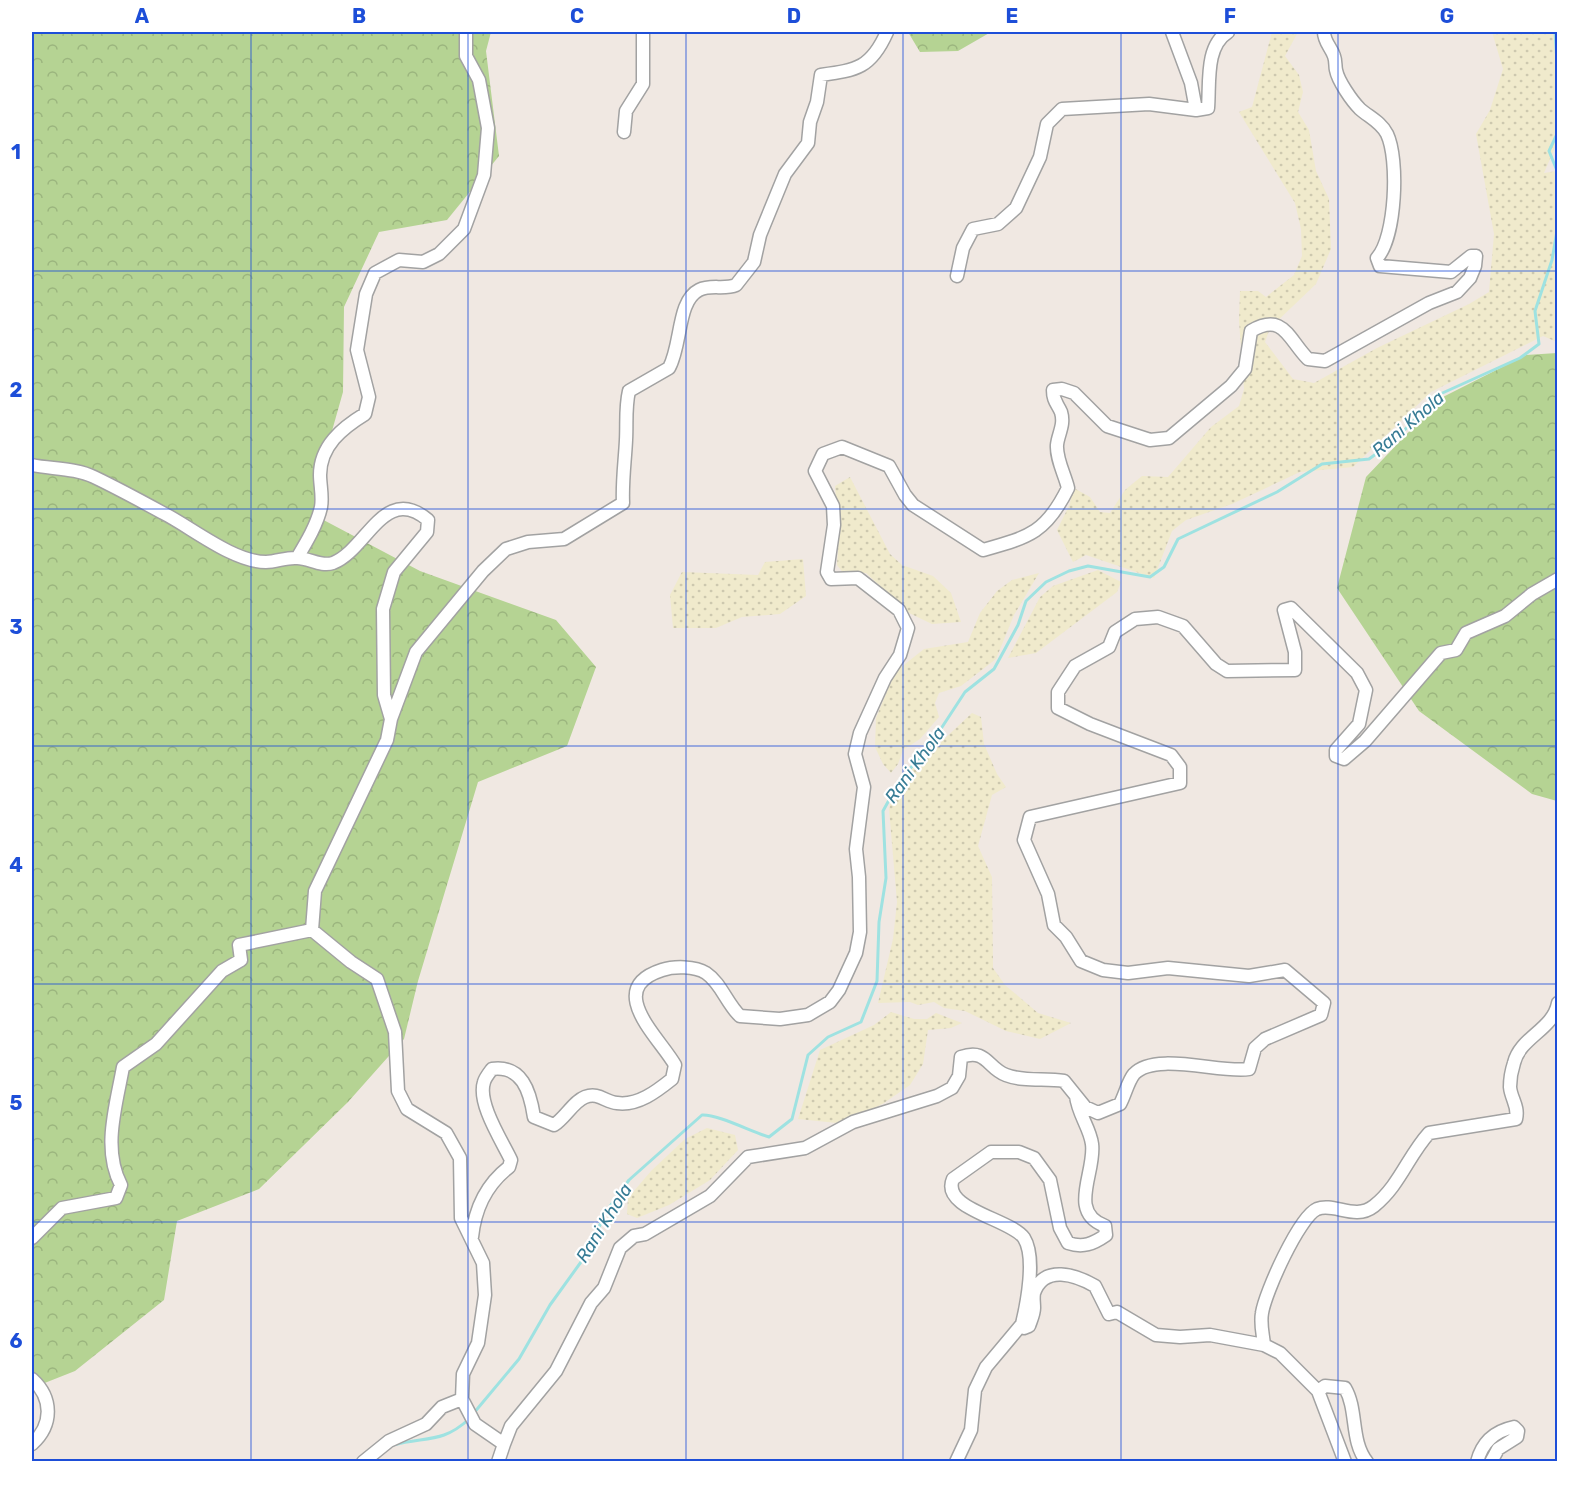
<svg xmlns="http://www.w3.org/2000/svg" width="1589" height="1493" font-family="Rubik,sans-serif">
	<defs>
		<pattern id="farmland-dots" width="8" height="8" patternUnits="userSpaceOnUse" patternTransform="scale(1.5)"><rect width="8" height="8" fill="#f0eacc"/><path d="M2 2h.1M6 6h.1" fill="none" stroke="#cdc8af" stroke-width="1.8" stroke-linecap="round"/></pattern>
		<pattern id="forest-crowns" width="20" height="18" patternUnits="userSpaceOnUse" patternTransform="scale(1.5)"><rect width="20" height="18" fill="#b5d393"/><path d="M2 6a3 3 0 1 1 6 0M12 15a3 3 0 1 1 6 0" fill="none" stroke="#9bb57e"/></pattern>
	</defs>
	<rect width="100%" height="100%" fill="#f0e8e2"/>
	<path fill="url(#farmland-dots)" d="M 1272,32 L 1298,32 L 1285,56 L 1299,75 L 1303,92 L 1298,112 L 1309,130 L 1316,171 L 1329,199 L 1331,249 L 1316,284 L 1270,328 L 1265,342 L 1293,379 L 1314,383 L 1377,348 L 1469,304 L 1489,292 L 1494,234 L 1476,134 L 1490,110 L 1503,69 L 1492,32 L 1553,32 L 1558,84 L 1557,143 L 1544,173 L 1557,171 L 1557,342 L 1543,336 L 1431,392 L 1353,467 L 1300,472 L 1232,504 L 1186,520 L 1172,531 L 1154,578 L 1086,555 L 1073,562 L 1057,530 L 1070,504 L 1072,487 L 1090,497 L 1100,512 L 1110,513 L 1125,490 L 1142,476 L 1168,477 L 1211,427 L 1239,406 L 1244,389 L 1239,321 L 1240,291 L 1258,291 L 1266,297 L 1294,275 L 1302,256 L 1301,229 L 1295,203 L 1239,112 L 1252,107 Z
		M 850,477 L 890,554 L 902,565 L 933,576 L 951,593 L 961,622 L 932,624 L 909,613 L 866,573 L 844,574 L 837,565 L 839,533 L 835,486 Z
		M 803,559 L 806,596 L 780,614 L 742,617 L 716,628 L 673,628 L 670,595 L 682,572 L 758,575 L 765,562 Z
		M 1098,570 L 1121,582 L 1117,592 L 1036,653 L 1008,658 L 1040,597 L 1053,586 Z
		M 1039,573 L 1014,615 L 996,659 L 961,686 L 939,693 L 935,703 L 939,717 L 920,739 L 903,750 L 898,764 L 891,773 L 883,764 L 875,747 L 876,718 L 895,672 L 924,649 L 968,642 L 980,613 L 997,591 L 1012,580 Z
		M 972,713 L 981,717 L 984,744 L 997,774 L 1006,787 L 992,795 L 978,846 L 992,877 L 993,968 L 1005,985 L 1038,1013 L 1071,1023 L 1040,1039 L 1006,1031 L 965,1011 L 944,1008 L 934,1002 L 918,1005 L 910,1002 L 878,1003 L 893,939 L 897,902 L 889,809 L 896,784 Z
		M 891,1012 L 914,1019 L 927,1019 L 936,1013 L 962,1023 L 951,1028 L 928,1030 L 923,1064 L 910,1085 L 884,1103 L 859,1116 L 837,1123 L 798,1119 L 820,1050 L 874,1025 Z
		M 707,1128 L 735,1135 L 738,1150 L 710,1180 L 669,1205 L 637,1218 L 627,1214 L 628,1198 L 651,1171 L 685,1139 Z"/>
	<path fill="url(#forest-crowns)" d="M 32,32 L 491,32 L 486,51 L 499,156 L 447,220 L 379,232 L 344,307 L 343,392 L 328,445 L 316,516 L 420,571 L 556,620 L 596,667 L 567,746 L 478,782 L 418,981 L 404,1039 L 348,1102 L 259,1189 L 177,1221 L 164,1300 L 75,1371 L 32,1388 Z
		M 908,32 L 991,32 L 958,51 L 920,52 Z
		M 1557,353 L 1557,801 L 1532,794 L 1419,711 L 1337,588 L 1366,477 L 1441,398 L 1526,355 Z"/>
	<g fill="none" stroke-linecap="round" stroke-linejoin="round">
		<path stroke="#9ee2e1" stroke-width="3" d="M 1555,32 L 1558,77
			M 1558,132 L 1549,151 L 1558,173
			M 473,1414 L 519,1359 L 550,1305 L 586,1255 L 606,1212 L 629,1180 L 702,1115 C 717,1114 752,1132 769,1137 L 792,1119 L 808,1055 L 828,1037 L 861,1022 L 877,981 L 879,922 L 886,878 L 883,811 L 900,780 L 929,747 L 965,692 L 994,669 L 1018,625 L 1026,601 L 1046,582 L 1069,571 L 1088,566 L 1150,577 L 1164,567 L 1178,539 L 1277,492 L 1322,464 L 1369,459 L 1394,441 L 1438,395 L 1520,358 L 1539,344 L 1535,311 L 1552,260 L 1558,225
			M 393,1445 C 425,1436 442,1444 469,1419"/>
		<g stroke="#a2a2a2" stroke-width="15">
			<path id="minor" d="M 1172,32 L 1191,83 L 1196,110
				M 624,132 L 626,111 L 643,84 L 643,32
				M 957,276 L 963,248 L 973,229 L 998,224 L 1016,208 L 1040,157 L 1047,124 L 1062,109 L 1149,104 L 1196,110 L 1208,108 C 1210,83 1205,46 1228,32
				M 32,465 C 51,469 76,468 94,477 C 117,488 141,501 163,513 C 191,527 233,562 266,562 C 276,562 287,557 297,558 C 309,558 321,567 333,563 C 367,550 384,483 428,520 L 427,532 L 394,572 L 383,609 L 384,695 L 391,719 L 387,740 L 315,891 L 312,930 L 351,962 L 377,979 L 395,1032 L 398,1091 L 407,1109 L 446,1133 L 460,1158 L 461,1218 L 483,1263 L 485,1295 L 478,1343 L 463,1374 L 462,1399 L 475,1424 L 504,1444 L 498,1462
				M 297,558 C 306,543 317,525 321,507 C 323,497 320,485 320,475 C 320,446 342,428 365,414 L 369,397 L 357,350 L 366,294 L 375,273 L 399,260 L 423,262 L 439,254 L 464,229 L 484,175 L 488,128 L 479,80 L 466,56 L 466,32
				M 391,719 L 416,652 L 483,571 L 506,549 L 528,542 L 564,539 L 623,503 C 622,481 625,461 626,440 C 627,423 625,408 629,391 L 669,368 C 682,344 677,301 699,290 C 711,284 724,290 736,285 L 754,262 L 760,235 L 785,174 L 808,143 L 810,122 L 817,102 L 821,75 C 857,70 871,68 887,32
				M 1076,1096 C 1078,1114 1090,1128 1092,1144 C 1096,1172 1067,1212 1105,1226 L 1106,1235 C 1093,1244 1083,1248 1068,1243 L 1060,1228 L 1050,1180 L 1034,1158 L 1019,1152 L 991,1152 L 953,1179 C 940,1209 1011,1219 1024,1238 C 1036,1257 1027,1303 1022,1324 L 1024,1328 L 1029,1326 C 1031,1320 1034,1314 1034,1308 C 1034,1303 1033,1298 1034,1293 C 1044,1264 1076,1275 1095,1286 L 1109,1314 L 1117,1312 L 1156,1335 L 1180,1337 L 1210,1335 L 1264,1345 L 1280,1353 L 1318,1391 L 1345,1462
				M 472,1237 C 475,1208 487,1184 509,1167 L 511,1160 C 502,1141 477,1103 484,1082 C 485,1078 489,1073 492,1069 C 522,1065 530,1091 534,1117 L 554,1125 C 565,1118 574,1101 585,1097 C 599,1092 605,1102 617,1103 C 638,1106 657,1091 672,1079 L 675,1065 C 660,1038 603,989 662,970 C 674,966 695,966 706,973 C 721,983 727,1004 740,1016 L 780,1019 L 808,1015 L 830,1002 L 839,990 L 856,953 L 860,932 L 859,877 L 856,849 L 864,787 L 855,754 L 860,733 L 885,678 L 900,655 L 908,628 L 899,610 L 858,578 L 831,579 L 827,572 L 834,525 L 833,506 L 815,471 L 823,454 L 842,447 L 889,466 L 905,495 L 913,505 L 983,550 C 1029,537 1046,533 1068,488 C 1065,475 1056,459 1057,445 C 1058,434 1065,425 1061,412 C 1057,403 1053,401 1053,390 L 1062,389 L 1074,393 L 1107,426 L 1150,440 L 1169,438 L 1231,386 L 1245,369 L 1251,331 C 1284,312 1288,339 1308,359 L 1325,361 L 1429,303 L 1457,292 L 1470,278 L 1475,266 L 1476,256 L 1471,256 L 1451,272 L 1380,266 L 1377,258 C 1396,237 1399,159 1387,134 C 1381,122 1369,117 1360,109 C 1352,101 1338,81 1336,70 C 1335,66 1336,61 1334,56 C 1331,47 1324,42 1324,32
				M 32,1238 L 62,1208 L 116,1198 L 121,1185 C 102,1149 116,1106 123,1067 L 156,1044 L 222,971 L 241,960 L 239,945 L 312,930
				M 1264,1345 C 1263,1334 1260,1324 1262,1313 C 1265,1293 1299,1217 1317,1209 C 1334,1202 1355,1221 1374,1206 C 1400,1185 1408,1156 1429,1133 L 1516,1119 C 1519,1106 1511,1099 1510,1087 C 1510,1080 1512,1069 1514,1063 C 1520,1037 1553,1030 1558,1003
				M 32,1379 C 53,1398 53,1425 32,1444
				M 1318,1391 L 1325,1386 L 1345,1388 C 1358,1410 1350,1441 1367,1462
				M 504,1444 L 511,1426 L 556,1371 L 591,1303 L 604,1288 L 620,1248 L 634,1236 L 645,1234 L 710,1196 L 748,1157 L 805,1148 L 853,1122 L 937,1096 L 952,1088 L 959,1076 L 961,1057 C 987,1048 987,1068 1006,1075 C 1024,1082 1045,1078 1064,1081 L 1085,1107 L 1098,1113 L 1120,1104 C 1125,1095 1128,1081 1134,1074 C 1155,1051 1222,1074 1249,1069 L 1255,1048 L 1265,1039 L 1321,1015 L 1324,1003 L 1285,970 L 1249,976 L 1168,968 L 1128,973 L 1103,970 L 1081,961 L 1066,937 L 1054,925 L 1048,894 L 1024,840 L 1030,817 L 1180,783 L 1180,767 L 1171,755 L 1090,724 L 1058,708 L 1058,692 L 1075,666 L 1109,647 L 1115,632 L 1135,619 L 1158,617 L 1183,626 L 1216,664 L 1227,671 L 1295,670 L 1295,652 L 1284,610 L 1291,608 L 1357,673 L 1366,690 L 1359,724 L 1336,750 L 1336,756 L 1344,759 L 1365,741 L 1441,653 L 1456,650 L 1466,633 L 1505,616 L 1532,594 L 1558,579
				M 363,1462 L 389,1441 L 426,1424 L 442,1407 L 462,1399
				M 956,1462 L 971,1430 L 975,1390 L 986,1367 L 1022,1324
				M 1477,1462 C 1482,1442 1495,1431 1514,1427 L 1518,1431 L 1517,1437 L 1498,1449 L 1491,1462"/>
		</g>
		<use href="#minor" stroke="#fff" stroke-width="12"/>
	</g>
	<path fill="none" stroke="#1d4ed8" stroke-width="1.5" stroke-opacity="0.55" d="M 251,32 L 251,1462M 468,32 L 468,1462M 686,32 L 686,1462M 903,32 L 903,1462M 1121,32 L 1121,1462M 1338,32 L 1338,1462M 32,271 L 1558,271M 32,509 L 1558,509M 32,746 L 1558,746M 32,984 L 1558,984M 32,1222 L 1558,1222"/>
	<g text-anchor="middle" stroke-width="4.5" stroke-linejoin="round" paint-order="stroke">
		<g font-size="18" font-style="italic" fill="#377c95" stroke="#fff">
			<text transform="translate(1408 424) rotate(-41)" y="6">Rani Khola</text>
			<text transform="translate(915 765) rotate(-54)" y="6">Rani Khola</text>
			<text transform="translate(604 1223) rotate(-58)" y="6">Rani Khola</text>
		</g>
	</g>
	<rect width="1589" height="1493" fill="none" stroke="#ffffff" stroke-width="66"/>
	<rect x="33" y="33" width="1523" height="1427" fill="none" stroke="#1d4ed8" stroke-width="2"/>
	<g font-size="20" text-anchor="middle" font-weight="bold" fill="#1d4ed8">
		<text x="142" y="23">A</text>
		<text x="359" y="23">B</text>
		<text x="577" y="23">C</text>
		<text x="794" y="23">D</text>
		<text x="1012" y="23">E</text>
		<text x="1230" y="23">F</text>
		<text x="1447" y="23">G</text>
		<text x="16" y="159">1</text>
		<text x="16" y="397">2</text>
		<text x="16" y="634">3</text>
		<text x="16" y="872">4</text>
		<text x="16" y="1110">5</text>
		<text x="16" y="1348">6</text>
	</g>
</svg>
